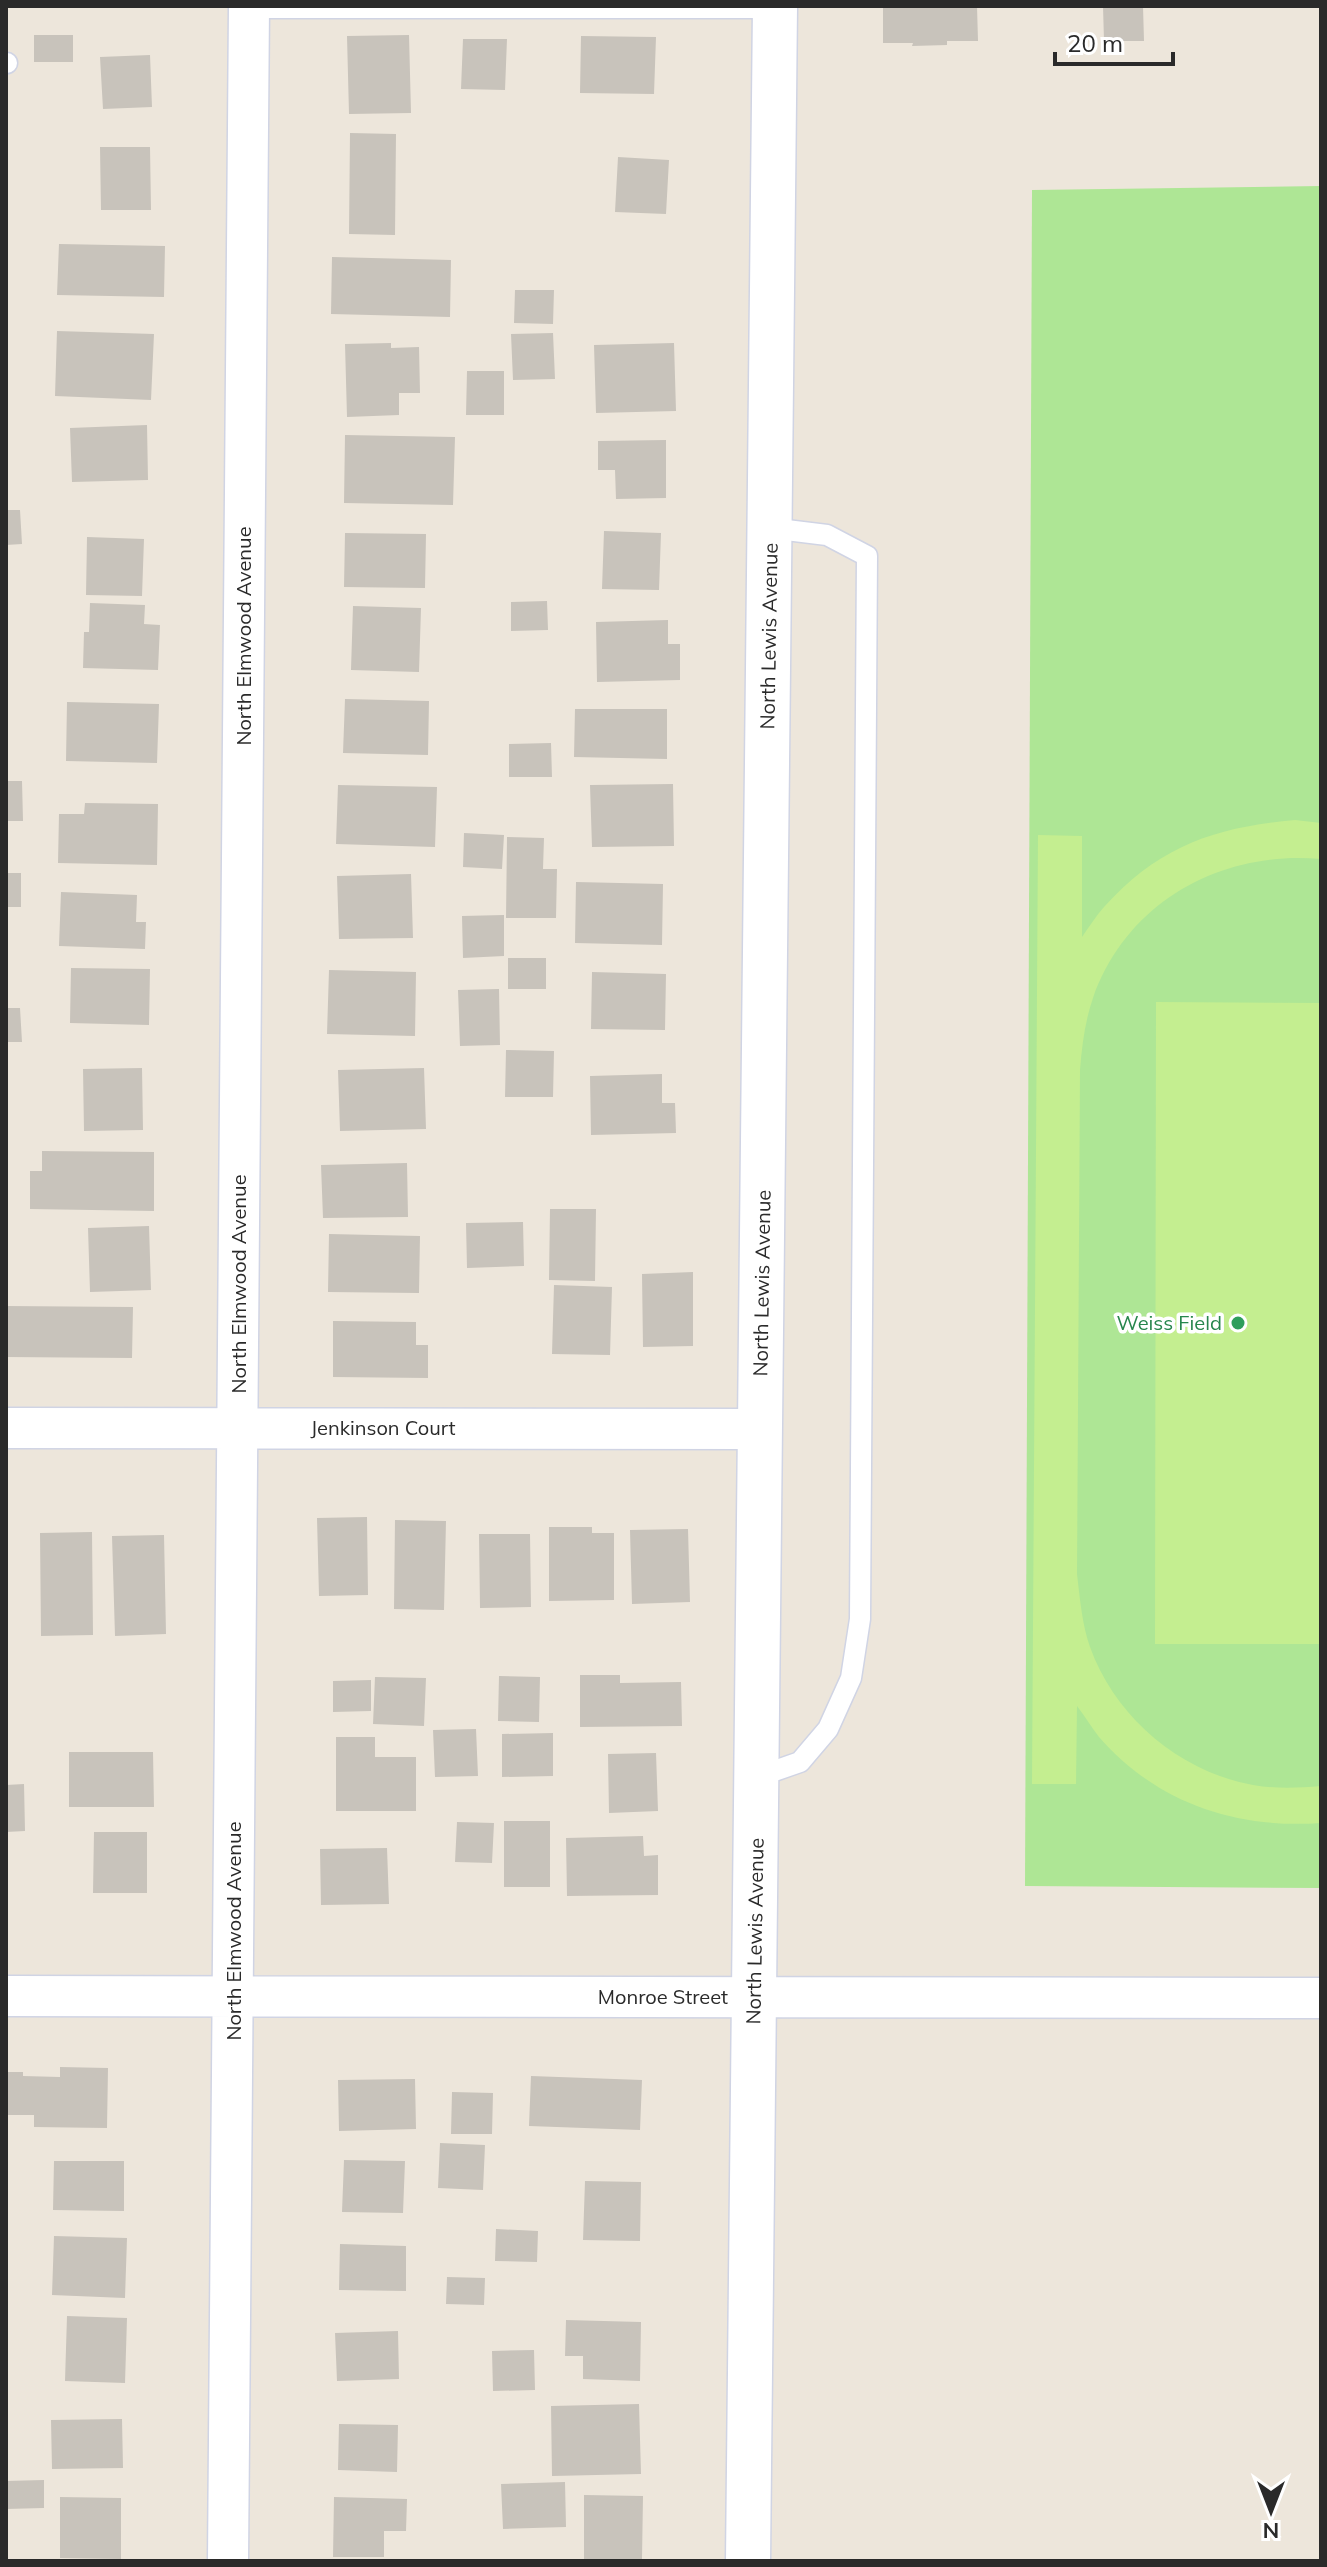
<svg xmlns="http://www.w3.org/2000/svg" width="1327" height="2567" font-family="Mulish,sans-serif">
	<rect width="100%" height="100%" fill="#ede6db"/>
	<path fill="#aee695" d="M 1321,186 L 1321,1888 L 1025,1886 L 1032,190 Z"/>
	<path fill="#c4ee90" d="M 1295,820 L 1321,823 L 1321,859 C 1222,850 1127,901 1093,998 C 1085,1021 1082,1045 1080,1070 L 1077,1574 C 1080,1599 1082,1624 1090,1647 C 1115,1717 1180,1772 1253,1785 C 1276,1789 1298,1788 1321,1786 L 1321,1823 C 1235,1829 1157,1803 1099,1737 C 1091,1727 1085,1716 1077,1706 L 1076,1784 L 1032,1784 L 1038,835 L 1082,836 L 1082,937 C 1089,927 1096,916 1104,907 C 1159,846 1215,827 1295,820 Z
		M 1156,1002 L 1321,1003 L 1321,1644 L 1155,1644 Z"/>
	<path fill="#c8c3bb" d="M 883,6 L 977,6 L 978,41 L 947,41 L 947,45 L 912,46 L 913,43 L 883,43 Z
		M 1103,6 L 1143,6 L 1144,41 L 1104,41 Z
		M 34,35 L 73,35 L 73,62 L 34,62 Z
		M 409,35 L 411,113 L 349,114 L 347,36 Z
		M 581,36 L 656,37 L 654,94 L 580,93 Z
		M 463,39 L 507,39 L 505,90 L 461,89 Z
		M 150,55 L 152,107 L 103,109 L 100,57 Z
		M 350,133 L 396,134 L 395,235 L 349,234 Z
		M 100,147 L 150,147 L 151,210 L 101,210 Z
		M 618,157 L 669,160 L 666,214 L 615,212 Z
		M 59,244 L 165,246 L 164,297 L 57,295 Z
		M 332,257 L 451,260 L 450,317 L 331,314 Z
		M 515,290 L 554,290 L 553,324 L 514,323 Z
		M 57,331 L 154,334 L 151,400 L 55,396 Z
		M 553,333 L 555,379 L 513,380 L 511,334 Z
		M 391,343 L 391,348 L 419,347 L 420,393 L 399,393 L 399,415 L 347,417 L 345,344 Z
		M 674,343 L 676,411 L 596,413 L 594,345 Z
		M 467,371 L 504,371 L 504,415 L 466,415 Z
		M 147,425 L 148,480 L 72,482 L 70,428 Z
		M 345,435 L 455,437 L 453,505 L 344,503 Z
		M 666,440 L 666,498 L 616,499 L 615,470 L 598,470 L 598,441 Z
		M 6,510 L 20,510 L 22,544 L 6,545 Z
		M 604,531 L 661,533 L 659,590 L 602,589 Z
		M 345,533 L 426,534 L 425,588 L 344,587 Z
		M 87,537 L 144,539 L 142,596 L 86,595 Z
		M 547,601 L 548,630 L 511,631 L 511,602 Z
		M 90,603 L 145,605 L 144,624 L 160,625 L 158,670 L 83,668 L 84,632 L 89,632 Z
		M 353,606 L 421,608 L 419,672 L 351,670 Z
		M 668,620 L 668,644 L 680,644 L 680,680 L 597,682 L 596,622 Z
		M 345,699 L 429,701 L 428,755 L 343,753 Z
		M 67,702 L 159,704 L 157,763 L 66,761 Z
		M 575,709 L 667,709 L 667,759 L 574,757 Z
		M 551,743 L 552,777 L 509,777 L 509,744 Z
		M 6,781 L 22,781 L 23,821 L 6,821 Z
		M 673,784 L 674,846 L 592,847 L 590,785 Z
		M 338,785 L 437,787 L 435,847 L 336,844 Z
		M 85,803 L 158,804 L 157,865 L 58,863 L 59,814 L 84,814 Z
		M 464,833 L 504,835 L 502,869 L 463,867 Z
		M 507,837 L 544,838 L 543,869 L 557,869 L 556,918 L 506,918 Z
		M 6,873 L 21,873 L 21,907 L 6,907 Z
		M 411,874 L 413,938 L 339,939 L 337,876 Z
		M 576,882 L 663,884 L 662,945 L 575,943 Z
		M 61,892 L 137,895 L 136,922 L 146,922 L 145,949 L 59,946 Z
		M 504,915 L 504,956 L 463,958 L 462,916 Z
		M 508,958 L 546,958 L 546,989 L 508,989 Z
		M 71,968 L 150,969 L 149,1025 L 70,1023 Z
		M 329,970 L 416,972 L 415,1036 L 327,1034 Z
		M 592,972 L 666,974 L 665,1030 L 591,1029 Z
		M 499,989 L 500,1045 L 460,1046 L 458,990 Z
		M 6,1008 L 20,1008 L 22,1042 L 6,1042 Z
		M 506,1050 L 554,1051 L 553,1097 L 505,1097 Z
		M 142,1068 L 143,1130 L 84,1131 L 83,1069 Z
		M 424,1068 L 426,1129 L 340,1131 L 338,1070 Z
		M 662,1074 L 662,1103 L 675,1103 L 676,1133 L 591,1135 L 590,1076 Z
		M 42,1151 L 154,1152 L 154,1211 L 30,1209 L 30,1171 L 42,1171 Z
		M 407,1163 L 408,1217 L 323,1218 L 321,1165 Z
		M 550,1209 L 596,1209 L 595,1281 L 549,1280 Z
		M 523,1222 L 524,1266 L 467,1268 L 466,1223 Z
		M 149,1226 L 151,1290 L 90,1292 L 88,1228 Z
		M 329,1234 L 420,1236 L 419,1293 L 328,1292 Z
		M 693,1272 L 693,1346 L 643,1347 L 642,1274 Z
		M 554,1285 L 612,1287 L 610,1355 L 552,1354 Z
		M 6,1306 L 133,1307 L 132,1358 L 6,1357 Z
		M 333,1321 L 416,1322 L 416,1345 L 428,1345 L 428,1378 L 333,1377 Z
		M 367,1517 L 368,1595 L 319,1596 L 317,1518 Z
		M 395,1520 L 446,1521 L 444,1610 L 394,1609 Z
		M 549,1527 L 592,1527 L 592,1533 L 614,1533 L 614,1600 L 549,1601 Z
		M 688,1529 L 690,1602 L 632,1604 L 630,1530 Z
		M 92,1532 L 93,1635 L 41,1636 L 40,1533 Z
		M 479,1534 L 530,1534 L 531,1607 L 480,1608 Z
		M 164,1535 L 166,1634 L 115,1636 L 112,1536 Z
		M 580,1675 L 620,1675 L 620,1683 L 681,1682 L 682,1726 L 580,1727 Z
		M 499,1676 L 540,1677 L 539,1722 L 498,1721 Z
		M 375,1677 L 426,1678 L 424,1726 L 373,1724 Z
		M 371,1680 L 371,1711 L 333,1712 L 333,1681 Z
		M 476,1729 L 478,1776 L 435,1777 L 433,1730 Z
		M 553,1733 L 553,1776 L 502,1777 L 502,1734 Z
		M 336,1737 L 375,1737 L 375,1757 L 416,1757 L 416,1811 L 336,1811 Z
		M 69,1752 L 153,1752 L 154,1807 L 69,1807 Z
		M 656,1753 L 658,1811 L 609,1813 L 608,1754 Z
		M 24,1784 L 25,1831 L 6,1832 L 6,1785 Z
		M 504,1821 L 550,1821 L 550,1887 L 504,1887 Z
		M 457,1822 L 494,1823 L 492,1863 L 455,1862 Z
		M 94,1832 L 147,1832 L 147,1893 L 93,1893 Z
		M 643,1836 L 644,1856 L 658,1855 L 658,1895 L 567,1896 L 566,1838 Z
		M 387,1848 L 389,1904 L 321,1905 L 320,1849 Z
		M 60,2067 L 108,2068 L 107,2128 L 34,2127 L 34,2115 L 6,2115 L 6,2072 L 23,2072 L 23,2076 L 60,2077 Z
		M 531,2076 L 642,2080 L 640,2130 L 529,2126 Z
		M 415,2079 L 416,2129 L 339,2131 L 338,2080 Z
		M 452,2092 L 493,2093 L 492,2134 L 451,2134 Z
		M 440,2143 L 485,2145 L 483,2190 L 438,2188 Z
		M 344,2160 L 405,2161 L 403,2213 L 342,2212 Z
		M 54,2161 L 124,2161 L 124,2211 L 53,2210 Z
		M 585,2181 L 641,2182 L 640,2241 L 583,2240 Z
		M 496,2229 L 538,2231 L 537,2262 L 495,2261 Z
		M 54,2236 L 127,2238 L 125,2298 L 52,2295 Z
		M 340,2244 L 406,2246 L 406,2291 L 339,2290 Z
		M 447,2277 L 485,2278 L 484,2305 L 446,2304 Z
		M 67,2316 L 127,2318 L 125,2383 L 65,2381 Z
		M 566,2320 L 641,2322 L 640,2381 L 583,2379 L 583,2356 L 565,2356 Z
		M 398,2331 L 399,2379 L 337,2381 L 335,2333 Z
		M 534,2350 L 535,2390 L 493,2391 L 492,2351 Z
		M 639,2404 L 641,2474 L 552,2476 L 551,2406 Z
		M 122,2419 L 123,2468 L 52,2469 L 51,2420 Z
		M 339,2424 L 398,2425 L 397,2472 L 338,2470 Z
		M 44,2480 L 44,2508 L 6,2509 L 6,2481 Z
		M 565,2482 L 566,2527 L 503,2529 L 501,2484 Z
		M 584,2495 L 643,2496 L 642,2559 L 584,2559 Z
		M 60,2497 L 121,2498 L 121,2559 L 60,2558 Z
		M 334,2497 L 407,2499 L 406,2531 L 384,2531 L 384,2557 L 333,2557 Z"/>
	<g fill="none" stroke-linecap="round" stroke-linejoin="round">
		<g stroke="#d0d4e4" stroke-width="23">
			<path id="lane" d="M 249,8 L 775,8
				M 6,63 L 7,63
				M 757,1777 L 800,1762 L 828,1729 L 851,1678 L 860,1619 L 867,556 L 827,535 L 770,528"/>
		</g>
		<g stroke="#d0d4e4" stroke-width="43">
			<path id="street" d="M 6,1428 L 760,1429
				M 6,1996 L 1321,1998
				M 228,2561 L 249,6"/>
		</g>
		<g stroke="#d0d4e4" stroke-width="47">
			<path id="secondary" d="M 748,2561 L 775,6"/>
		</g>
		<use href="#lane" stroke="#fff" stroke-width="20"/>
		<use href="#street" stroke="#fff" stroke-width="40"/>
		<use href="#secondary" stroke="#fff" stroke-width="44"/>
	</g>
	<circle fill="#2e9e5b" stroke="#fff" stroke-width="3" cx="1238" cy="1323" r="8"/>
	<g text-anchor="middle" stroke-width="7" stroke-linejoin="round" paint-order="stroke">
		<g font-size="20" fill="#2a2a2a" stroke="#fff">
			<text transform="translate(244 636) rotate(-90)" y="7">North Elmwood Avenue</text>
			<text transform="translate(769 636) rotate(-89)" y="7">North Lewis Avenue</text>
			<text transform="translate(762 1283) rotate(-89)" y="7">North Lewis Avenue</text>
			<text transform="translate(239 1284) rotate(-90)" y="7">North Elmwood Avenue</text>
			<text x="383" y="1435">Jenkinson Court</text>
			<text transform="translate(234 1931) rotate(-90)" y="7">North Elmwood Avenue</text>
			<text transform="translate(755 1931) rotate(-89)" y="7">North Lewis Avenue</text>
			<text x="663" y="2004">Monroe Street</text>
		</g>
		<g font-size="20" fill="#27864d" stroke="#fff" text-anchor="end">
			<text x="1222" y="1330">Weiss Field</text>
		</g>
	</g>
	<rect width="1327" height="2567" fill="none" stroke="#2a2a2a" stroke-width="16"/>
	<g transform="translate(1271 2511) rotate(180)" stroke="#ffffff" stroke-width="6" paint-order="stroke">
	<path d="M0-6L14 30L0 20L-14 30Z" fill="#2a2a2a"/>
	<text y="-12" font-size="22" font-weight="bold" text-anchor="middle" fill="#2a2a2a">N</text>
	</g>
	<path d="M1055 52v12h118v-12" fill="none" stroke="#2a2a2a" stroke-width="4"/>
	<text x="1067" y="52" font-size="24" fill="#2a2a2a" stroke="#ffffff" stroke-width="6" paint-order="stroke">20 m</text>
</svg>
